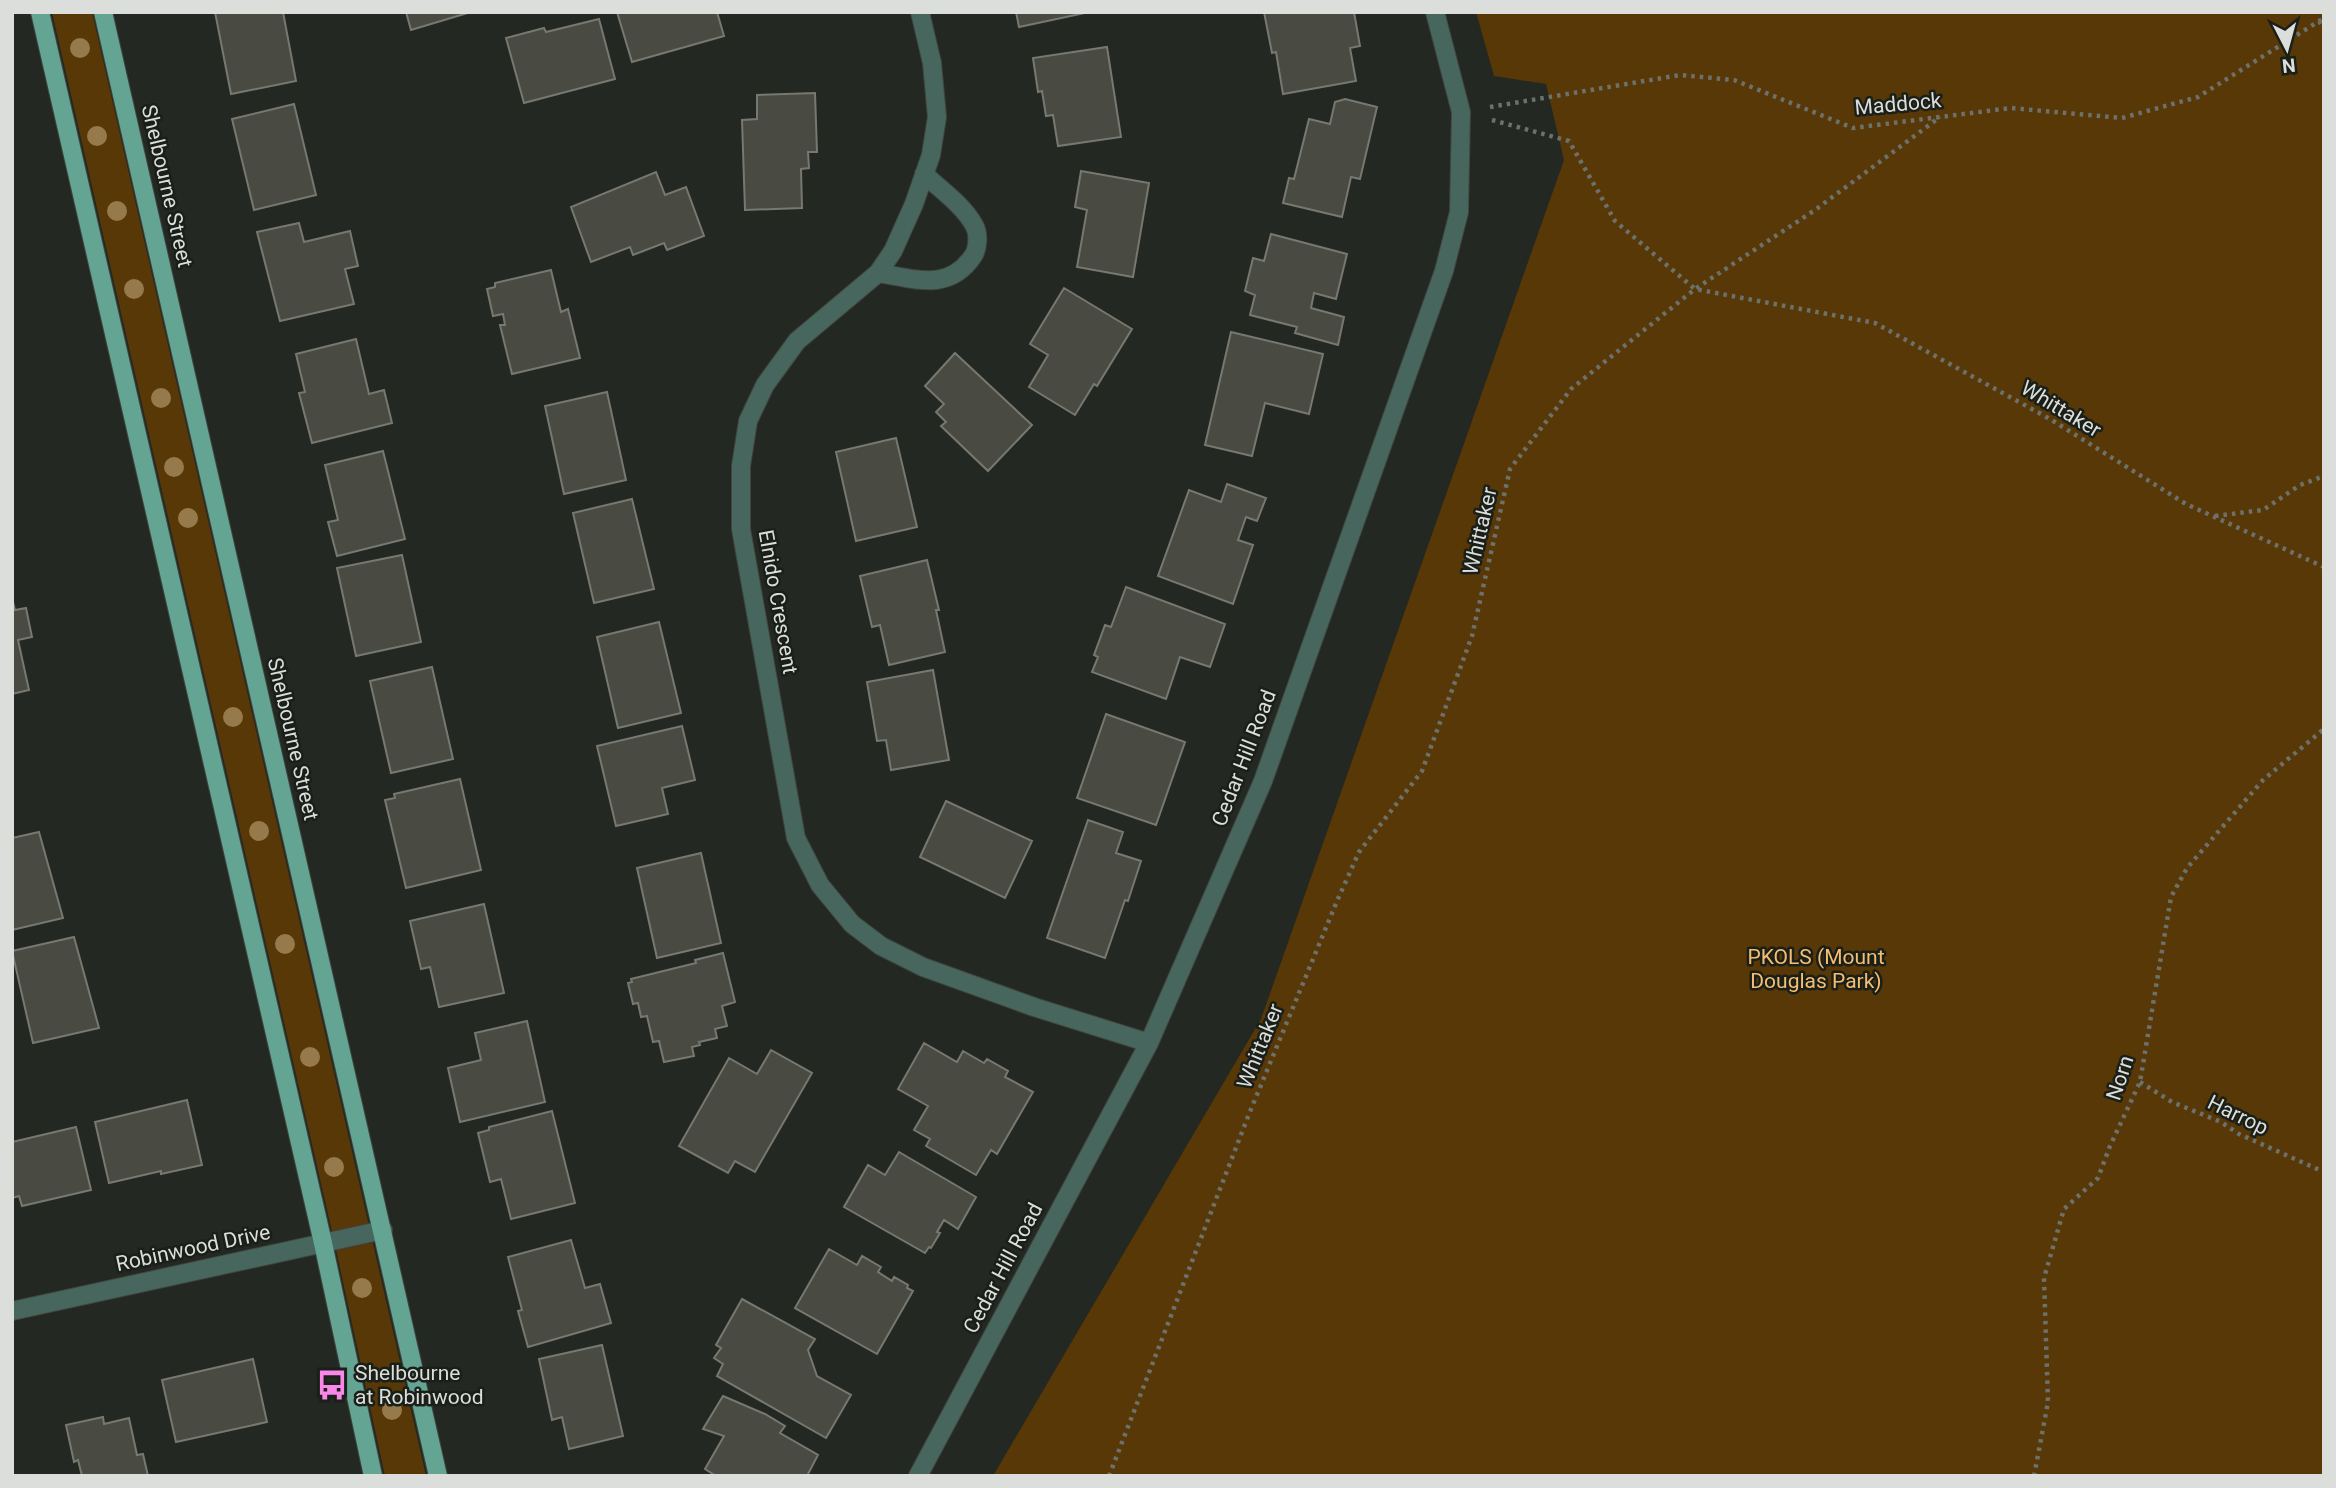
<svg xmlns="http://www.w3.org/2000/svg" width="2336" height="1488" font-family="Roboto,sans-serif">
	<rect width="100%" height="100%" fill="#232822"/>
	<path fill="#573806" d="M 52,12 L 92,12 L 426,1476 L 385,1476 L 334,1240 Z
		M 1476,12 L 2324,12 L 2324,1476 L 993,1476 L 1261,1019 L 1564,160 L 1546,84 L 1494,76 Z"/>
	<path fill="#494a42" stroke="#77786f" stroke-width="2" d="M 215,12 L 283,12 L 296,81 L 231,94 Z
		M 406,12 L 471,12 L 411,30 Z
		M 617,12 L 717,12 L 724,36 L 632,62 Z
		M 1016,12 L 1085,12 L 1085,13 L 1019,27 Z
		M 1264,12 L 1354,12 L 1360,46 L 1350,48 L 1356,81 L 1283,94 L 1276,52 L 1272,53 Z
		M 599,19 L 615,79 L 524,103 L 506,38 L 544,28 L 546,32 Z
		M 1107,47 L 1121,137 L 1058,146 L 1053,115 L 1046,116 L 1042,91 L 1038,92 L 1033,58 Z
		M 815,93 L 817,152 L 808,152 L 809,168 L 801,169 L 802,208 L 745,210 L 742,120 L 757,119 L 757,95 Z
		M 1345,99 L 1377,107 L 1360,179 L 1351,177 L 1342,217 L 1283,203 L 1289,178 L 1294,179 L 1309,119 L 1330,124 L 1335,102 Z
		M 294,104 L 316,195 L 254,210 L 232,119 Z
		M 1081,171 L 1149,183 L 1133,277 L 1077,267 L 1087,210 L 1075,207 Z
		M 656,172 L 665,195 L 686,187 L 704,236 L 667,250 L 664,243 L 633,255 L 630,247 L 591,262 L 571,207 Z
		M 299,223 L 304,242 L 350,231 L 358,266 L 345,269 L 354,304 L 280,321 L 257,232 Z
		M 1271,234 L 1347,254 L 1336,299 L 1314,293 L 1311,308 L 1344,317 L 1338,345 L 1295,333 L 1297,327 L 1250,315 L 1255,295 L 1245,291 L 1253,258 L 1264,261 Z
		M 551,270 L 561,312 L 568,309 L 580,358 L 512,374 L 500,325 L 505,325 L 503,314 L 493,316 L 487,289 L 495,287 L 495,283 Z
		M 1064,288 L 1132,329 L 1097,386 L 1094,384 L 1075,415 L 1029,387 L 1048,355 L 1030,344 Z
		M 1231,332 L 1323,354 L 1309,414 L 1265,403 L 1252,456 L 1205,445 Z
		M 356,339 L 369,394 L 384,390 L 392,423 L 312,443 L 299,393 L 305,392 L 296,354 Z
		M 955,353 L 1032,425 L 988,471 L 941,426 L 946,422 L 936,412 L 944,404 L 925,386 Z
		M 607,392 L 626,480 L 564,494 L 545,406 Z
		M 896,438 L 917,527 L 856,541 L 836,452 Z
		M 383,451 L 405,539 L 337,556 L 328,522 L 338,520 L 325,465 Z
		M 1227,484 L 1266,498 L 1257,521 L 1246,517 L 1238,540 L 1253,545 L 1233,604 L 1158,576 L 1189,490 L 1221,502 Z
		M 632,499 L 654,589 L 594,603 L 573,513 Z
		M 402,555 L 421,642 L 356,656 L 337,568 Z
		M 927,560 L 939,610 L 936,610 L 945,652 L 889,665 L 880,625 L 872,627 L 860,576 Z
		M 1126,587 L 1225,624 L 1210,667 L 1180,657 L 1166,699 L 1092,672 L 1098,657 L 1094,655 L 1105,625 L 1111,627 Z
		M 12,598 L 15,610 L 26,608 L 32,637 L 18,640 L 29,690 L 12,694 Z
		M 659,622 L 681,713 L 618,728 L 597,637 Z
		M 432,667 L 453,759 L 391,773 L 370,681 Z
		M 933,670 L 949,760 L 891,770 L 886,740 L 877,741 L 867,682 Z
		M 1106,714 L 1185,742 L 1156,825 L 1077,798 Z
		M 682,726 L 695,780 L 662,788 L 668,814 L 616,826 L 597,746 Z
		M 460,779 L 481,870 L 406,888 L 385,800 L 395,798 L 394,794 Z
		M 946,801 L 1032,841 L 1005,898 L 920,857 Z
		M 1088,820 L 1123,832 L 1116,853 L 1141,861 L 1128,901 L 1125,900 L 1105,958 L 1047,938 Z
		M 39,832 L 63,918 L 12,930 L 12,838 Z
		M 701,853 L 721,943 L 657,958 L 637,868 Z
		M 484,904 L 504,993 L 439,1007 L 430,967 L 421,969 L 410,921 Z
		M 74,937 L 99,1028 L 33,1043 L 12,951 Z
		M 723,953 L 735,1002 L 722,1006 L 727,1026 L 715,1029 L 717,1038 L 699,1042 L 700,1045 L 692,1047 L 694,1056 L 664,1062 L 659,1041 L 653,1042 L 647,1016 L 641,1017 L 638,1003 L 633,1004 L 628,983 L 632,982 L 631,979 L 696,963 L 695,960 Z
		M 527,1021 L 545,1102 L 460,1122 L 448,1068 L 481,1060 L 475,1033 Z
		M 924,1043 L 957,1062 L 963,1051 L 984,1063 L 987,1059 L 1008,1071 L 1005,1077 L 1033,1092 L 997,1154 L 991,1150 L 976,1175 L 926,1146 L 930,1139 L 914,1130 L 928,1106 L 898,1089 Z
		M 771,1050 L 812,1073 L 755,1172 L 735,1161 L 728,1173 L 679,1146 L 729,1058 L 757,1074 Z
		M 187,1100 L 202,1165 L 161,1174 L 161,1171 L 109,1183 L 95,1122 Z
		M 552,1111 L 575,1203 L 511,1219 L 501,1179 L 490,1182 L 478,1133 L 489,1130 L 489,1127 Z
		M 76,1127 L 91,1190 L 22,1206 L 19,1196 L 12,1198 L 12,1142 Z
		M 899,1152 L 976,1197 L 958,1229 L 944,1220 L 937,1232 L 940,1233 L 931,1248 L 929,1247 L 925,1253 L 844,1207 L 868,1165 L 885,1175 Z
		M 571,1240 L 585,1288 L 600,1284 L 611,1323 L 528,1347 L 518,1311 L 522,1310 L 508,1257 Z
		M 829,1249 L 857,1265 L 862,1256 L 881,1267 L 878,1272 L 892,1281 L 894,1277 L 908,1285 L 907,1288 L 913,1291 L 877,1354 L 795,1308 Z
		M 742,1299 L 815,1339 L 808,1350 L 817,1376 L 851,1395 L 826,1438 L 717,1376 L 723,1364 L 714,1358 L 721,1348 L 716,1345 Z
		M 602,1345 L 623,1436 L 569,1449 L 562,1417 L 552,1420 L 539,1359 Z
		M 253,1359 L 267,1422 L 176,1442 L 162,1380 Z
		M 723,1396 L 765,1414 L 785,1426 L 780,1433 L 818,1455 L 807,1476 L 716,1476 L 705,1469 L 724,1436 L 703,1429 Z
		M 103,1417 L 104,1424 L 129,1418 L 137,1455 L 143,1454 L 148,1476 L 82,1476 L 78,1460 L 74,1462 L 66,1425 Z"/>
	<g fill="none" stroke-linecap="round" stroke-linejoin="round">
		<g stroke="#40453f" stroke-width="20">
			<path id="minor" d="M 920,12 L 932,63 L 937,117 L 931,155 L 914,204 L 893,251 L 878,273 L 797,341 L 765,385 L 748,421 L 741,466 L 741,529 L 796,838 L 820,885 L 852,924 L 881,946 L 923,967 L 1034,1007 L 1149,1043
				M 878,273 C 915,279 949,292 973,256 C 978,249 979,233 974,225 C 963,205 941,190 924,174
				M 12,1311 L 383,1230
				M 918,1476 L 1149,1043 L 1263,781 L 1444,271 L 1459,212 L 1461,112 L 1435,12"/>
		</g>
		<g stroke="#40453f" stroke-width="20">
			<path id="major" d="M 40,12 L 323,1243 L 373,1476
				M 103,12 L 438,1476"/>
		</g>
		<path stroke="#6c716b" stroke-width="4.5" stroke-dasharray="3.5 5" stroke-linecap="butt" d="M 2319,21 L 2324,28
			M 1490,107 L 1680,75 L 1734,80 L 1853,128 L 2011,108 L 2122,118 L 2198,97 L 2324,18
			M 1492,120 L 1569,141 L 1615,221 L 1695,289 L 1875,323 L 2050,419 L 2186,504 L 2324,567
			M 2215,516 L 2263,510 L 2300,485 L 2324,476
			M 2140,1082 L 2172,1102 L 2221,1122 L 2239,1134 L 2324,1172
			M 1109,1476 L 1249,1114 L 1337,901 L 1359,852 L 1422,771 L 1472,636 L 1510,469 L 1571,389 L 1695,289 L 1815,210 L 1940,117
			M 2034,1476 L 2048,1402 L 2044,1278 L 2064,1209 L 2098,1178 L 2110,1146 L 2140,1082 L 2171,897 L 2187,868 L 2263,780 L 2324,729"/>
		<use href="#minor" stroke="#47665d" stroke-width="18"/>
		<use href="#major" stroke="#63a493" stroke-width="18"/>
	</g>
	<g fill="#967a4c">
		<circle cx="80" cy="48" r="10"/>
		<circle cx="97" cy="136" r="10"/>
		<circle cx="117" cy="211" r="10"/>
		<circle cx="134" cy="289" r="10"/>
		<circle cx="161" cy="398" r="10"/>
		<circle cx="174" cy="467" r="10"/>
		<circle cx="188" cy="518" r="10"/>
		<circle cx="233" cy="717" r="10"/>
		<circle cx="259" cy="831" r="10"/>
		<circle cx="285" cy="944" r="10"/>
		<circle cx="310" cy="1057" r="10"/>
		<circle cx="334" cy="1167" r="10"/>
		<circle cx="362" cy="1288" r="10"/>
		<circle cx="392" cy="1410" r="10"/>
	</g>
	<defs>
		<g id="bus-bare" transform="scale(2.415)"><path d="M-5-6H5V4H4V6H2V4H-2V6H-4V4H-5ZM-3.5-4V0h7V-4ZM-3.5 1.2v1.5H-2V1.2ZM2 1.2v1.5H3.5V1.2Z" fill="#f987e9" stroke="#1a1f19" stroke-width="2.5" paint-order="stroke"/></g>
	</defs>
	<g fill-rule="evenodd">
		<use href="#bus-bare" x="332" y="1385"/>
	</g>
	<g text-anchor="middle" stroke-width="5" stroke-linejoin="round" paint-order="stroke">
		<g font-size="21" fill="#dbdeda" stroke="#1a1f19">
			<text transform="translate(1898 104) rotate(-5)" y="7">Maddock</text>
			<text transform="translate(167 186) rotate(77)" y="7">Shelbourne Street</text>
			<text transform="translate(2061 409) rotate(31)" y="7">Whittaker</text>
			<text transform="translate(1480 531) rotate(-77)" y="7">Whittaker</text>
			<text transform="translate(778 602) rotate(80)" y="7">Elnido Crescent</text>
			<text transform="translate(293 739) rotate(77)" y="7">Shelbourne Street</text>
			<text transform="translate(1244 758) rotate(-69)" y="7">Cedar Hill Road</text>
			<text transform="translate(1260 1046) rotate(-68)" y="7">Whittaker</text>
			<text transform="translate(2120 1078) rotate(-72)" y="7">Norn</text>
			<text transform="translate(2238 1115) rotate(26)" y="7">Harrop</text>
			<text transform="translate(193 1248) rotate(-12)" y="7">Robinwood Drive</text>
			<text transform="translate(1003 1268) rotate(-62)" y="7">Cedar Hill Road</text>
		</g>
		<g font-size="21" fill="#f5bd6f" stroke="#1a1f19">
			<text x="1816" y="964">PKOLS (Mount<tspan x="1816" dy="24">Douglas Park)</tspan></text>
		</g>
		<g font-size="21" fill="#dbdeda" stroke="#1a1f19" text-anchor="start">
			<text x="355" y="1380">Shelbourne<tspan x="355" dy="24">at Robinwood</tspan></text>
		</g>
	</g>
	<rect width="2336" height="1488" fill="none" stroke="#dbdeda" stroke-width="28"/>
	<g transform="translate(2287 49) rotate(174)" stroke="#1a1f19" stroke-width="5" paint-order="stroke">
	<path d="M0-5L12 26L0 18L-12 26Z" fill="#dbdeda"/>
	<text y="-10" font-size="19" font-weight="bold" text-anchor="middle" fill="#dbdeda">N</text>
	</g>
</svg>
